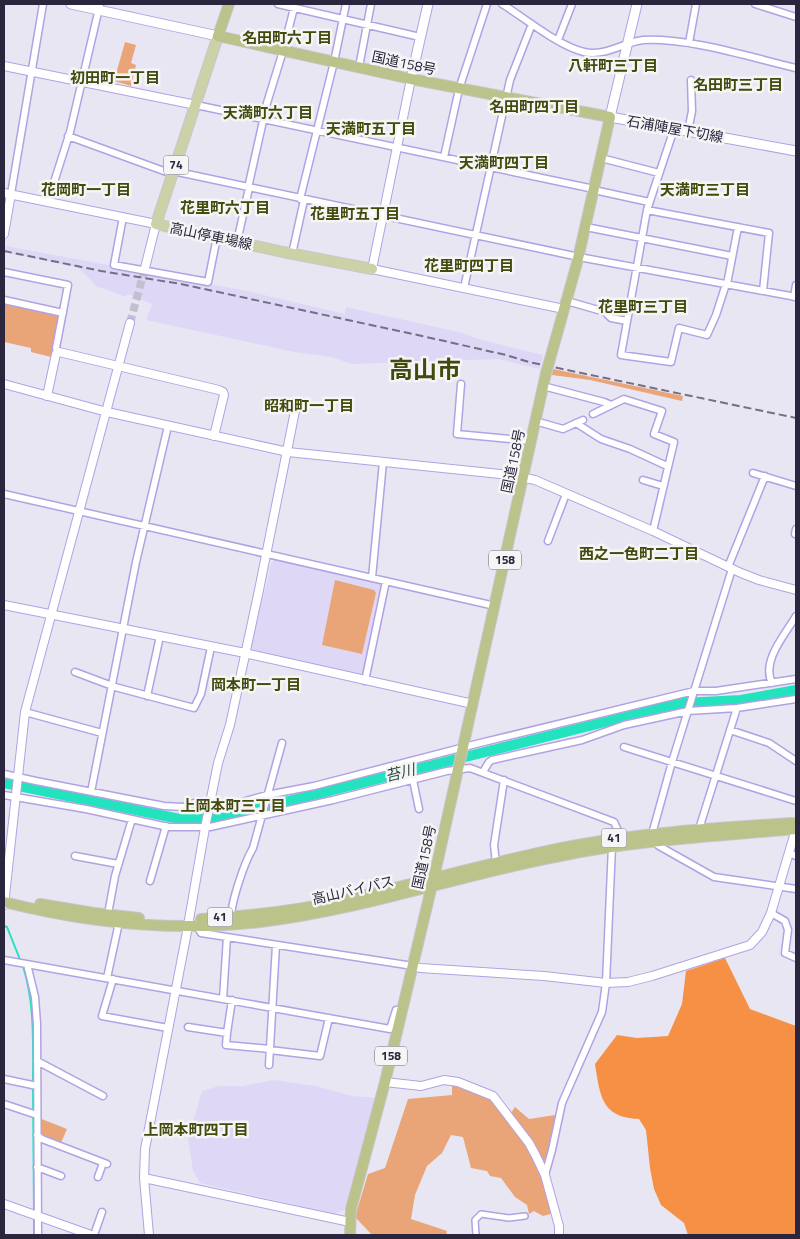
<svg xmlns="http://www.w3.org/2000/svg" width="800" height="1239" font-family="'Titillium Web','Noto Sans JP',sans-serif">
	<rect width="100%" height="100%" fill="#e9e6f4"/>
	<path fill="#ded8f6" d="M 6,246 L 247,291 L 345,314 L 346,307 L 459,332 L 482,340 L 543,355 L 540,369 L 498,359 L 352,364 L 331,357 L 294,352 L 146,320 L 152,304 L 128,294 L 126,297 L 96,286 L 79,268 L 4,252 Z
		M 276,559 L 383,584 L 364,675 L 362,677 L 254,652 L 250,647 L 257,617 L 265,591 L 271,563 Z
		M 274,1080 L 316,1086 L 352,1096 L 378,1098 L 346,1209 L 334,1214 L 200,1183 L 193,1171 L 188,1138 L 202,1091 L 219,1086 L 242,1086 Z"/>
	<path fill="#e9a577" d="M 125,42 L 136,45 L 131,63 L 136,65 L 131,86 L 114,81 Z
		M 4,304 L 58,314 L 60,317 L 51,357 L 31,352 L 31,348 L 4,342 Z
		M 553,369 L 683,396 L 682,401 L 590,380 L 552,375 Z
		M 335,580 L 374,590 L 376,593 L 362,654 L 322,645 Z
		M 452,1084 L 465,1086 L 491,1098 L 525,1143 L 541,1177 L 554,1213 L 543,1216 L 534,1211 L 529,1214 L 527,1205 L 515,1197 L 501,1178 L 490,1176 L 487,1171 L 471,1168 L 463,1137 L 451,1135 L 442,1153 L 427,1166 L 415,1195 L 411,1219 L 447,1231 L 446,1235 L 372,1235 L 355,1217 L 368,1174 L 385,1168 L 408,1099 L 452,1095 Z
		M 515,1107 L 529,1119 L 555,1115 L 553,1134 L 546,1161 L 542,1160 L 535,1144 L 511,1113 Z
		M 39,1118 L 67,1129 L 61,1143 L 43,1136 L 39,1132 Z"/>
	<path fill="#f59045" d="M 725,958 L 750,1009 L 796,1026 L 796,1235 L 688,1235 L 684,1223 L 661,1205 L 654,1189 L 650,1168 L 646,1130 L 639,1119 C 601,1118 600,1095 595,1064 L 617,1035 L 637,1038 L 668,1036 L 682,1004 L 686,971 Z"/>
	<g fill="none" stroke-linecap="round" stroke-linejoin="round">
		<path stroke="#22e3bd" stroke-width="2" d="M 4,926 L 7,927 L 21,962
			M 23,966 C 35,1004 33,1043 33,1083
			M 33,1088 L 34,1213
			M 34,1218 L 34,1235"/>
		<path stroke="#22e3bd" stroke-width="10" d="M 4,783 L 180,819 L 217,819 L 665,707 L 683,703 L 741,700 L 796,690"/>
		<path stroke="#c3bfd0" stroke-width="8" stroke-dasharray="8 4" stroke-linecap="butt" d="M 130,323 L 145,268"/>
		<g stroke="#b1a2e3" stroke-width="8">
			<path id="pedestrian" d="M 476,1235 L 475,1220 L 481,1214 L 509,1218 L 525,1216"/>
		</g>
		<g stroke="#b1a2e3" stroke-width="9">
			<path id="minor" d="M 278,4 L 420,37
				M 502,4 C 525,18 558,46 584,52 C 605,57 624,42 643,40 C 692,38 749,57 796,68
				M 755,4 L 796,17
				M 558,40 L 572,4
				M 689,43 L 696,4
				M 359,67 L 371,4
				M 196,105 L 594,189
				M 674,129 L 647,210 L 621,355 L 671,362 L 679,328 L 707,335 L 716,315 L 726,284
				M 688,131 L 692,111 L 691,80
				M 68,136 L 172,174
				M 444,157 L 459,89 L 487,4
				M 601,158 L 659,173
				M 173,171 L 579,257 L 796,297
				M 248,188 L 267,103 L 283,51 L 294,8
				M 594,190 L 649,202
				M 11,194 L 43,4
				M 300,199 L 334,62 L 346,4
				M 48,201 L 70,132 L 100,4
				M 647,210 L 769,233 L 763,291
				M 123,217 L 114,265 L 208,282 L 217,237
				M 586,227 L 732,256
				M 237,242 L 249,188
				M 292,254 L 304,200
				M 4,272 L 68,285 L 56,348 L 57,352
				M 727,284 L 738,227
				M 464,288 L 510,80 L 532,24
				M 794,297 L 796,285
				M 4,300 L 63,313
				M 567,301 L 605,312 L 611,318 L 627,321
				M 461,384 L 457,434 L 531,441
				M 543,386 L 604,402 L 611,405
				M 593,414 L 624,399 L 662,411 L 654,434 L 674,442 L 653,531
				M 535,421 L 563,429 L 583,420
				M 576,423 L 601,439 L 630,449 L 667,466
				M 753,473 L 796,486
				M 643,480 L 663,486
				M 4,494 L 495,606
				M 795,534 L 796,529
				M 548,541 L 566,494
				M 728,567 L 765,476
				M 732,569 L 672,762 L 652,834 L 653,841 L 659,846 L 714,877 L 796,889
				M 372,578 L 383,462
				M 75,672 L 115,687 L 194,708 L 201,694 L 211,647
				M 365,681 L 386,581
				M 772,683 C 761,661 785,635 796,616
				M 147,696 L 160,636
				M 25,712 L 102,733
				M 730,730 L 769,743 L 796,761
				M 624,747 L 796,801
				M 483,772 L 489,762 L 492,760 L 582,740 L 624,725 L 688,711 L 737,708 L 796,699
				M 4,774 L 36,781 L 164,806 L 183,807 L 200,801 L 215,804 L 231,805 L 267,795 L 314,786 L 476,744 L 694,691 L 716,691 L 796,679
				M 413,780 L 419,809
				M 91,792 L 136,562 L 168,426
				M 4,795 L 86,809 L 168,827 L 210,827 L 333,800 L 447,771 L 470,768 L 614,822 L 621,837
				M 699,829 L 737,708
				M 789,853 L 796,856
				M 75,856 L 118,864
				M 496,863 L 494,845 L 504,780
				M 150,881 L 166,826
				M 771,913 L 785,921 L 788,930 L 785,953 L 796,958
				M 108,914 L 115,876 L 132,819
				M 231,916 C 232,900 244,863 253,848 L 282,743
				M 197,926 L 201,933 L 413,966
				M 4,960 L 390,1029 L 396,1010 L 402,1010
				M 27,964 L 35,997 L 37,1024 L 38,1235
				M 107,978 L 118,927
				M 113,979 L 102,1016 L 168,1028
				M 223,999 L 227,937
				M 188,1027 L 227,1033 L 232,1000
				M 227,1033 L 226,1045 L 270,1049
				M 270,1050 L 320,1056 L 329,1018
				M 37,1061 L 103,1096
				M 269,1065 L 276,945
				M 4,1079 L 37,1086
				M 4,1104 L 37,1115
				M 37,1135 L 42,1139 L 107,1164
				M 37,1167 L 61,1176
				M 545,1175 L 552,1150 L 562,1103 L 602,1012 L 606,983 L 612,846
				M 98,1177 L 103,1163
				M 94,1235 L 102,1212"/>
		</g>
		<g stroke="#b1a2e3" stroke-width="10">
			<path id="tertiary" d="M 4,66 L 196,105
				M 411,79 L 372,269 L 564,309
				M 4,193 L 156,224 L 145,268
				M 4,234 L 11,194
				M 4,384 L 107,412 L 288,452 L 510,475 L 535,480 L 653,531 L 741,573 L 759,580 L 796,590
				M 47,396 L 56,354 L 59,352 L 219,390 L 223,392 L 224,395 L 214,436
				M 4,605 L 240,652 L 473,704
				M 4,905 L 25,712 L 130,323
				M 413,966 L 420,968 L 544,976 L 606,983 L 628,982 L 652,976 L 750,945 L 762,932 L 771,913 L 796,829
				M 385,1082 L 421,1086 L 444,1080 L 458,1082 L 493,1096 L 529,1143 L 536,1156 L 545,1175 L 559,1226 L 559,1235
				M 144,1178 L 350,1222
				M 4,1204 L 91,1235
				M 149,1235 L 144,1178 L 145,1149 L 186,937 L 205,828 L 218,763 L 230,725 L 259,590 L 296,406"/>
		</g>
		<g stroke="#b1a2e3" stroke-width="11">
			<path id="secondary" d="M 71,4 L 218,36
				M 637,4 L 610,117 L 796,151
				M 411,79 L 428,4"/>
		</g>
		<g stroke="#c8c6cd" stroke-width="12">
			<path id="primary" d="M 218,36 L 156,224 L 283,252 L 372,269"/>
		</g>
		<g stroke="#c8c6cd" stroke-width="12">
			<path id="trunk" d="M 229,4 L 218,36 L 411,79 L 610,117 L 577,263 L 550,359
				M 4,902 C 87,923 174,932 260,922 C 362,910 459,875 560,856 C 638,840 717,836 796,829
				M 40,904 L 94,913 L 139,918
				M 201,919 C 247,916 295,911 340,901 C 412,885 484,864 556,849 C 634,833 714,828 793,823
				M 350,1235 L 351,1209 L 385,1082 L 437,864 L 546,373"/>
		</g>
		<use href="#pedestrian" stroke="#fff" stroke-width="5"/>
		<use href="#minor" stroke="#fff" stroke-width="6"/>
		<use href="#tertiary" stroke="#fff" stroke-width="8"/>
		<use href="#secondary" stroke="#fff" stroke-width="9"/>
		<use href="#primary" stroke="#ccd1a7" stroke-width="10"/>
		<use href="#trunk" stroke="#bbc28a" stroke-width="10"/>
		<path stroke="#746f84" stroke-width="2" stroke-dasharray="8 4" stroke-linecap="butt" d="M 4,251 L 101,271 L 181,284 L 422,336 L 506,355 L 529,362 L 796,418"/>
		<g stroke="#c8c6cd" stroke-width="12" stroke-linecap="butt">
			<path id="trunk-bridge" d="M 546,373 L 550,359"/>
		</g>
		<use href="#trunk-bridge" stroke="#bbc28a" stroke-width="10"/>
	</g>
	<g text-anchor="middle" stroke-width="5" stroke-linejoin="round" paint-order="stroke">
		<g fill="#f5f5f5" stroke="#686375" stroke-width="1">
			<rect x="163.5" y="155.5" width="25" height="19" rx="4"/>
			<rect x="489" y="550.5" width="32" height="19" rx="4"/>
			<rect x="601.5" y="828.5" width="25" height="19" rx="4"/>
			<rect x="207.5" y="907.5" width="25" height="19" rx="4"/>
			<rect x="375" y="1046.5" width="32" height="19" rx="4"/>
		</g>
		<g font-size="12" font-weight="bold" fill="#2b253e">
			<text x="176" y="169">74</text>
			<text x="505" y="564">158</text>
			<text x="614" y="842">41</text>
			<text x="220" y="921">41</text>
			<text x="391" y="1060">158</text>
		</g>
		<g font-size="14" fill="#2b253e" stroke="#f5f5f5">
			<text transform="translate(404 63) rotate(12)" y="5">国道158号</text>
			<text transform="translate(675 129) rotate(10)" y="5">石浦陣屋下切線</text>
			<text transform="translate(211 236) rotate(12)" y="5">高山停車場線</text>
			<text transform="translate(513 461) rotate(-78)" y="5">国道158号</text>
			<text transform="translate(424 857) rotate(-78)" y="5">国道158号</text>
			<text transform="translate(353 890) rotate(-13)" y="5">高山バイパス</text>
		</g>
		<g font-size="15" font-weight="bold" fill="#444a0d" stroke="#f5f5f5">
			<text x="287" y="43">名田町六丁目</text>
			<text x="613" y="71">八軒町三丁目</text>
			<text x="115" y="83">初田町一丁目</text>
			<text x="738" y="90">名田町三丁目</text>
			<text x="534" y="112">名田町四丁目</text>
			<text x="268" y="118">天満町六丁目</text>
			<text x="371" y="134">天満町五丁目</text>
			<text x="504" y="168">天満町四丁目</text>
			<text x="86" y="195">花岡町一丁目</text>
			<text x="705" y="195">天満町三丁目</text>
			<text x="225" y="213">花里町六丁目</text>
			<text x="355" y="219">花里町五丁目</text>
			<text x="469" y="271">花里町四丁目</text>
			<text x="643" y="312">花里町三丁目</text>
			<text x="309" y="411">昭和町一丁目</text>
			<text x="639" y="559">西之一色町二丁目</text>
			<text x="256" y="690">岡本町一丁目</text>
			<text x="233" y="811">上岡本町三丁目</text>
			<text x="196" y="1135">上岡本町四丁目</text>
		</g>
		<g font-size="15" font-style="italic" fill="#29453d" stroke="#f5f5f5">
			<text transform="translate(400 773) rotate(-14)" y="5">苔川</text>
		</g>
		<g font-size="24" font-weight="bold" fill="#444a0d" stroke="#f5f5f5">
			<text x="425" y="378">高山市</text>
		</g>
	</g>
	<rect width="800" height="1239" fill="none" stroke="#2b253e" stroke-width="10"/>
</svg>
